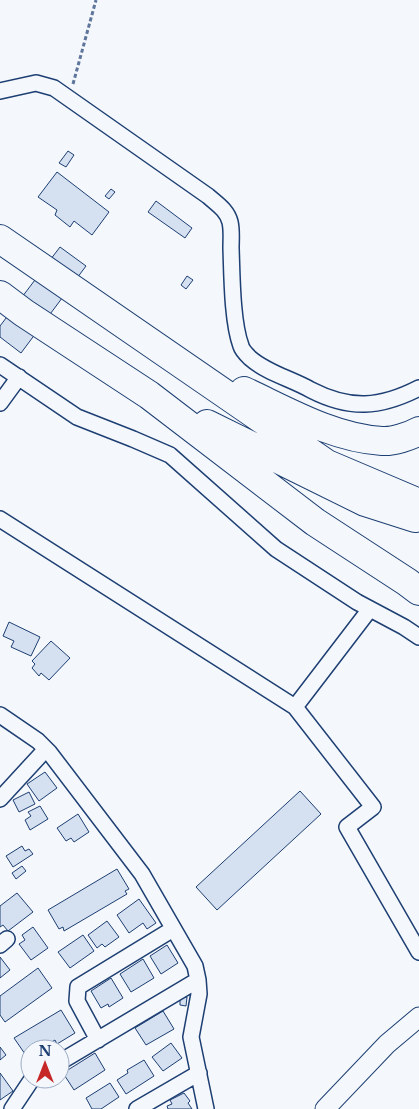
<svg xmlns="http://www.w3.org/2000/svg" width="419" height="1109" font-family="'Libre Baskerville',serif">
	<rect width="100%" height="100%" fill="#f4f7fb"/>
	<path fill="#d5e0f0" stroke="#1d3f73" d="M 68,151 L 74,155 L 66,167 L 59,163 Z
		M 57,172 L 109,212 L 92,235 L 74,221 L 70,227 L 55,215 L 57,210 L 38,197 Z
		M 111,189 L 115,192 L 109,199 L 105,196 Z
		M 156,201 L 192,228 L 185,238 L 148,212 Z
		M 60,247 L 86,266 L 21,353 L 0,337 L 0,326 Z
		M 187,276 L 193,280 L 186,289 L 181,285 Z
		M 9,622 L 40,637 L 31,656 L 11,647 L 14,641 L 3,636 Z
		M 51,641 L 70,658 L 49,680 L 41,673 L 39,676 L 32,668 L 35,664 L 32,661 Z
		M 45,772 L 57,788 L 39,801 L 27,784 Z
		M 300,791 L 321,814 L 217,910 L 196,887 Z
		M 29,792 L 35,804 L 19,812 L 13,800 Z
		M 40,806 L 48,819 L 30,830 L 25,820 L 31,816 L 28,812 Z
		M 78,814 L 89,832 L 74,842 L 71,838 L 66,841 L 57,828 Z
		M 22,846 L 25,851 L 29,849 L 33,854 L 13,867 L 6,856 Z
		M 22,866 L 26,871 L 16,879 L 12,873 Z
		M 117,869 L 129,889 L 125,891 L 127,894 L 64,931 L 63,927 L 59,929 L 48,910 Z
		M 17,893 L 33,912 L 8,931 L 3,925 L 0,927 L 0,906 Z
		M 139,899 L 156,923 L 147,929 L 143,923 L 129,933 L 117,915 Z
		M 107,921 L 119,937 L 105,947 L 102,944 L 97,948 L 88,935 Z
		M 33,927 L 48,948 L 31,960 L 19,944 L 25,940 L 22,935 Z
		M 83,935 L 94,951 L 70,968 L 58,952 Z
		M 167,945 L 178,963 L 161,974 L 150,956 Z
		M 0,957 L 10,970 L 0,978 Z
		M 143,959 L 154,978 L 131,992 L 120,974 Z
		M 38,968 L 52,988 L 5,1022 L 0,1015 L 0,996 Z
		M 111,978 L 123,998 L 109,1007 L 108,1004 L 101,1008 L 91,991 Z
		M 180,997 L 187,997 L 186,1006 L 180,1005 Z
		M 61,1010 L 75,1033 L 57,1044 L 55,1040 L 40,1049 L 35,1048 L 30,1049 L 25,1054 L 14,1038 Z
		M 163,1011 L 174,1029 L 146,1045 L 135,1028 Z
		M 171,1043 L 182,1058 L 163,1071 L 152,1057 Z
		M 0,1047 L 6,1055 L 0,1060 Z
		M 95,1053 L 105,1070 L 74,1090 L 63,1073 Z
		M 144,1060 L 154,1076 L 126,1094 L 117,1080 L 128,1073 L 127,1070 Z
		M 0,1073 L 13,1091 L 0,1100 Z
		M 110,1083 L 119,1097 L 101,1109 L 92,1109 L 86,1098 Z
		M 184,1093 L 190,1101 L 188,1103 L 192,1109 L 168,1109 L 167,1106 L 172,1104 L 170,1100 Z"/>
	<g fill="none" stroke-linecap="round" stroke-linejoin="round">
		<g stroke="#1d3f73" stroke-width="18">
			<path id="minor" d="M 0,91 L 36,83 L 54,88 L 208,196 C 217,204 227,210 230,222 C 232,230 231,240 231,248 C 232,275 232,322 241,346 C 242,350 247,355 250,358 C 267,373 292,379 311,390 C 350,410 380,408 419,388
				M 0,365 L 77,417 L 133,439 L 170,455 L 276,549 L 357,602 L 404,627 L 419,637
				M 0,403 L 19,377
				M 0,519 L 295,707 L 373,807 L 347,827 L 419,952
				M 295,707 L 370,609
				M 0,715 L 38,741 L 49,752 L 142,874 L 195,966 L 198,980 L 199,994 L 191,1037 L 206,1109
				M 0,799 L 46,749
				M 0,945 L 7,939
				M 98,1040 L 77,1001 L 78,987 L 173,929
				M 60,1062 L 198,980
				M 12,1109 L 32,1079
				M 137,1109 L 199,1073"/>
		</g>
		<g stroke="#1d3f73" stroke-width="21">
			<path id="tertiary" d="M 325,1109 L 387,1044 L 419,1017"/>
		</g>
		<g stroke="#1d3f73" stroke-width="30">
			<path id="motorway" d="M 0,239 L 327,464 L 419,503
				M 0,295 L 24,313 L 149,395 L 315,522 L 407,582 L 419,591
				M 244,391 C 287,411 333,438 382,441 C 393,442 410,436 419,431
				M 207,424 L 365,502 L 415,518"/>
		</g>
		<path stroke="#5e769c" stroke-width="3" stroke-dasharray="4 2.5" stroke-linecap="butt" d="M 73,84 L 96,0"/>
		<use href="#minor" stroke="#f4f7fb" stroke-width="15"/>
		<use href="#tertiary" stroke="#f4f7fb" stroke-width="19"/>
		<use href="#motorway" stroke="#f4f7fb" stroke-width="28"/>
	</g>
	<g transform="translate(45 1064)"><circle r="24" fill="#f4f7fb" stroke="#9eadc5"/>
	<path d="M0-4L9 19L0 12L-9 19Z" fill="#c62828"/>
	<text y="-8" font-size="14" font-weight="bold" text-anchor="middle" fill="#1d3f73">N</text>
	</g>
</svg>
